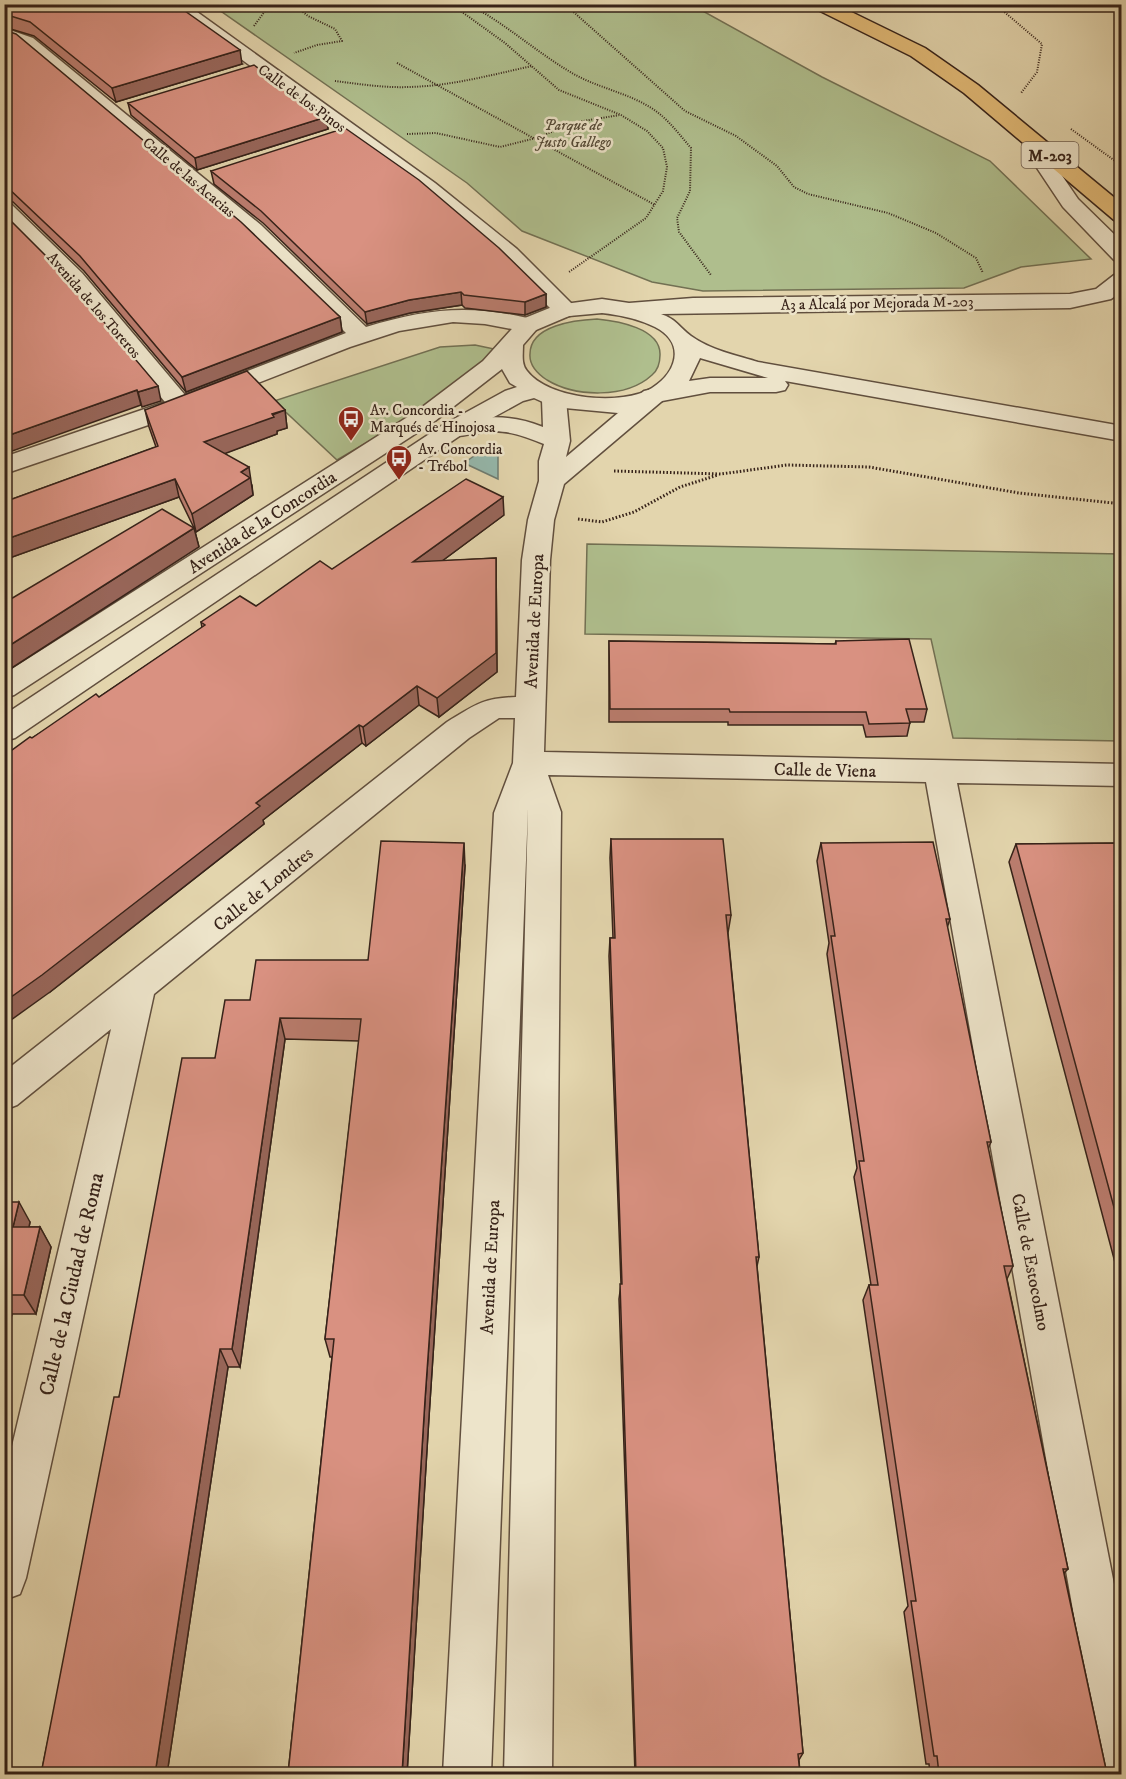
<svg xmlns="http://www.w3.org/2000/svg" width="1126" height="1779" font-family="'IM FELL DW Pica',serif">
	<rect width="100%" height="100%" fill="#e3d5ad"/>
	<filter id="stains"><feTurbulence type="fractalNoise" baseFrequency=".00333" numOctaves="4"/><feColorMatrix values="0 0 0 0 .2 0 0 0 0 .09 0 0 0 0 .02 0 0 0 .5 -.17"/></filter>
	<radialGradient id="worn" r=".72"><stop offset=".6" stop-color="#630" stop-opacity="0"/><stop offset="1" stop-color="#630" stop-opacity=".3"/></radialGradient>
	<path fill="#afbe8d" stroke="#727053" stroke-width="1.5" d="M 212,5 L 692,5 L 822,77 L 990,161 L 1091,259 L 1021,267 L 964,288 L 703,291 L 652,282 L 522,231 L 467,183 Z
		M 597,319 C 617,321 661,328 660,355 C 660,362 658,370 652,375 C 626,399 575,397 547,380 C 538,374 529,366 530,354 C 530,325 576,320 597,319 Z
		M 475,345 L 494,349 L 488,358 L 419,412 L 337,460 L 274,401 L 440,347 Z
		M 587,544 L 1121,554 L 1121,741 L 953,738 L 931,639 L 585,634 Z"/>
	<path fill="#95b8ac" stroke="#6f7c71" stroke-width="1.5" d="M 487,447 L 498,447 L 498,479 L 464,463 Z"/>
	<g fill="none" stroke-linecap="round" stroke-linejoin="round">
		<g stroke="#614f3e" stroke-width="3">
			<path id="minor" d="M 166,4 L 186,4 L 435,183 L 517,249 L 573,305 L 576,310 L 573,315 L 565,317 L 557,315 L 501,259 L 421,191 Z
				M 4,28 L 33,38 L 261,225 L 366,327 C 429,308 472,304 536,320 L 540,325 L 536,330 L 528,332 L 485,324 L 453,322 L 399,331 L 350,347 L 163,420 L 4,474 L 4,457 L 165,402 L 66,283 L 4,221 L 4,202 L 11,204 L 82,273 L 185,395 L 346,333 L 245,235 L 21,46 L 4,40 Z
				M 653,389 L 662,391 L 665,396 L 662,401 L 564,484 L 554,520 L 550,560 L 544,752 L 1122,764 L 1122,786 L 957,783 L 1122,1625 L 1122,1774 L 1105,1768 L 1098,1751 L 926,782 L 548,775 L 561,812 L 552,1774 L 504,1774 L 528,808 L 491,1774 L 443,1774 L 494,813 L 513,763 L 515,718 L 499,718 L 469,738 L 154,994 L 26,1578 L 20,1594 L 4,1600 L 4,1480 L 111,1029 L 17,1105 L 4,1110 L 4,1072 L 447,722 C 475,705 483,698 516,697 L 522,560 L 528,520 L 539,481 L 539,461 L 544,444 C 524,436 506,429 485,432 C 471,433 457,439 443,435 L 439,430 L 443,425 C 479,416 509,413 543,427 L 542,400 L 545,395 L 554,393 L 563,395 L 566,400 L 570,441 L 566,457 L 644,391 Z"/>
		</g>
		<g stroke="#614f3e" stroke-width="3">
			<path id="tertiary" d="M 1041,153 L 1048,155 L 1078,199 L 1122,242 L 1122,261 L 1114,260 L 1063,207 L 1031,159 L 1034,155 Z
				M 1122,273 L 1122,291 L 1111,299 L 1070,308 L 661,314 C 676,319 679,327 691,336 C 710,350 736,355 758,362 L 1122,426 L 1122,441 L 785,381 L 788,385 L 785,390 L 776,392 L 710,392 L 662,401 L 618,413 L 554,407 L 534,398 L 523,401 L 461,435 L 15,738 L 4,741 L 4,715 L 443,425 L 505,391 L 517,387 L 510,383 L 502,369 L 435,421 L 14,695 L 4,698 L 4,674 L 417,411 L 483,361 L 520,320 L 557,305 L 602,299 L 629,303 L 693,298 L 1070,294 L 1096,289 L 1114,275 ZM 602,313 C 620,315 639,319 655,327 C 686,343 677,372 652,388 C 623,406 549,400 527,371 C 521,364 523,354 523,345 L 536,330 L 569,316 ZM 700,358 L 768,378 L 710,378 L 689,381 Z"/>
		</g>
		<g stroke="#362219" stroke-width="3">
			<path id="primary" d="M 812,4 L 835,4 L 925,48 L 978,85 L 1122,204 L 1122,221 L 1114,220 L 964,93 L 911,56 L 814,8 Z"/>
		</g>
		<path stroke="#362219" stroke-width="2" stroke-dasharray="1 1.5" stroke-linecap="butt" d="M 293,4 L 308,16 L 335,29 L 342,41 L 317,45 L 294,53
			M 451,4 L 505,43 L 559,90 L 621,115 L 647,131 L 663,148 L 667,167 L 663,191 L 646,218 L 569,272
			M 468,4 C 505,23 536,52 572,73 C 596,87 624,92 648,106 C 666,116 678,133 691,148 L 690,191 L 677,218 L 679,232 L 711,275
			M 561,4 L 569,8 L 685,111 L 736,136 L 777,166 L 794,187 L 808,194 L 888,213 L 936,233 L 976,258 L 983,273
			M 995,4 L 1042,44 L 1037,72 L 1021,93
			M 254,26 L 265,11 L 277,4
			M 397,63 L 655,205
			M 335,81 C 359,84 384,88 409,87 C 451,86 491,75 532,66
			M 1071,129 L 1122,166
			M 407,134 L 436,133 L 500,147 L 536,138 L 577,122 L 620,115"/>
		<path stroke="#362219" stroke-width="3" stroke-dasharray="1.5 2" stroke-linecap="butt" d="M 614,471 L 721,474 L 787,465 L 869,467 L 1019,493 L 1122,504
			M 578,519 L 602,522 L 634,512 L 680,487 L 718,475"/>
		<use href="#minor" fill="#ede4ca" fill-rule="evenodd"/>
		<use href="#tertiary" fill="#ede4ca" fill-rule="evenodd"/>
		<use href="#primary" fill="#e2ba76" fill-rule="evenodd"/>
	</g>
	<path fill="#bb7d6f" stroke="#362219" stroke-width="1.5" d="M 4,4 L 242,64 L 116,102 L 34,36 L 4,27 Z
		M 4,30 L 340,317 L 342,332 L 186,392 L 84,271 L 13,202 L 4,201 Z
		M 128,103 L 326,117 L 328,129 L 197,170 L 131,115 Z
		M 211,171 L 546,294 L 546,307 L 525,315 L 465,308 L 462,305 L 410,313 L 367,324 L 263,223 L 214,184 Z
		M 145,410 L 285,410 L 287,428 L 277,431 L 277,434 L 225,453 L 252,485 L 253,495 L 196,532 L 194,529 L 199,547 L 194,528 L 179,497 L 4,560 L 4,502 L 156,447 L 149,427 Z
		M 504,515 L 442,561 L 496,558 L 497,672 L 439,717 L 419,705 L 366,746 L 362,743 L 263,820 L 264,824 L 50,992 L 32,738 L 99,697 L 202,628 L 201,622 L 256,606 L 332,569 Z
		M 609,641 L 835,644 L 836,641 L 927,709 L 924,722 L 910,722 L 907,736 L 866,737 L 863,725 L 728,725 L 728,722 L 609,722 Z
		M 611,839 L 731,915 L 728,933 L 759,1257 L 757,1266 L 803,1753 L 799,1760 L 800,1774 L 635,1774 L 619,1299 L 621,1284 L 609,956 L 610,938 L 613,938 L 610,858 Z
		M 821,843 L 950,919 L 947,928 L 991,1142 L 988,1149 L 1013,1266 L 1007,1279 L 1068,1569 L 1064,1573 L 1107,1774 L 930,1774 L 929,1764 L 926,1764 L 904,1612 L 908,1606 L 863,1300 L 869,1285 L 871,1285 L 854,1177 L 857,1168 L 827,954 L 829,943 L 817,861 Z
		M 1122,843 L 1122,1289 L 1009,862 L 1016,844 Z
		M 465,866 L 429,1417 L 407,1774 L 288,1774 L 332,1357 L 330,1357 L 325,1339 L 359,1041 L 285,1039 L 240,1367 L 228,1367 L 167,1774 L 41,1774 L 119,1397 L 215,1058 L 250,1000 L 368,960 Z
		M 4,1202 L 30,1222 L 29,1227 L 40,1227 L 51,1247 L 36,1314 L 12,1314 L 4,1344 Z
		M 1122,1295 L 1122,1326 L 1116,1304 Z"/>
	<path fill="#98665a" stroke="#362219" stroke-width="1.5" d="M 240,50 L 242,64 L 116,102 L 112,88 Z
		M 326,117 L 328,129 L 197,170 L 195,158 Z
		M 461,292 L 462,305 L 410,313 L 367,324 L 365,312 L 409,300 Z
		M 546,294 L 546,307 L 525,315 L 525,302 Z
		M 340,317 L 342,332 L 186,392 L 182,377 Z
		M 158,386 L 161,401 L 142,407 L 138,392 Z
		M 137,390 L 141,405 L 4,454 L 4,437 Z
		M 285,410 L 287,428 L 277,431 L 277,434 L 208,460 L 204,442 Z
		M 249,467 L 253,495 L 196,532 L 192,514 L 241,472 Z
		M 175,479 L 179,497 L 4,560 L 4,540 Z
		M 503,497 L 504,515 L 415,581 L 413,562 Z
		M 194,528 L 199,547 L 4,673 L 4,649 Z
		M 496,558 L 497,672 L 439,717 L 437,698 Z
		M 417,686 L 419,705 L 366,746 L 363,727 Z
		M 359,725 L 362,743 L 263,820 L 264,824 L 50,992 L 4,1025 L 4,1002 L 256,803 Z
		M 464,843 L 465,866 L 429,1417 L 407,1774 L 402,1774 L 425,1400 Z
		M 280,1018 L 285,1039 L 240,1367 L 232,1349 Z
		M 19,1202 L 30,1222 L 25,1247 L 13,1227 Z
		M 40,1227 L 51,1247 L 36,1314 L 24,1295 Z
		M 4,1303 L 12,1314 L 4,1344 Z
		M 220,1349 L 228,1367 L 167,1774 L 155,1774 Z"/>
	<path fill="#d99181" stroke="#362219" stroke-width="1.5" d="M 4,4 L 175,4 L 240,50 L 112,88 L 30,22 L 4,14 Z
		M 4,30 L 16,34 L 241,222 L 340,317 L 182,377 L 80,256 L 8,188 L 4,187 Z
		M 254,65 L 326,117 L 195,158 L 128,103 Z
		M 345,128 L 419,180 L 499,248 L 546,294 L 525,302 L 464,295 L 461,292 L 409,300 L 365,312 L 261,211 L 211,171 Z
		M 4,214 L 60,270 L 158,386 L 138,392 L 137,390 L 4,437 Z
		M 247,371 L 285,410 L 272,414 L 274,417 L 204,442 L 249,467 L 241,472 L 250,478 L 192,514 L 175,479 L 4,540 L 4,502 L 158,446 L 145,410 Z
		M 466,479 L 503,497 L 413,562 L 496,558 L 496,653 L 437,698 L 417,686 L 363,727 L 359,725 L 256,803 L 260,806 L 42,975 L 4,1002 L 4,756 L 30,737 L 32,738 L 96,694 L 99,697 L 205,625 L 201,622 L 240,596 L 256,606 L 320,561 L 332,569 Z
		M 162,509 L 194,528 L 4,649 L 4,603 Z
		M 909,639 L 927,709 L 906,709 L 910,723 L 869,724 L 866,712 L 730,712 L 729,709 L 610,709 L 609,641 L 836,644 L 836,641 Z
		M 611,839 L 723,839 L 731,915 L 726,915 L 759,1257 L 756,1257 L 803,1753 L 798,1754 L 800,1774 L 636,1774 L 620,1284 L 622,1284 L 610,938 L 615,938 Z
		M 381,841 L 464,843 L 425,1400 L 402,1774 L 288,1774 L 334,1339 L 325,1339 L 361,1019 L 280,1018 L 232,1349 L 220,1349 L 155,1774 L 41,1774 L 114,1397 L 119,1397 L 182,1058 L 215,1058 L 225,1000 L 250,1000 L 256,960 L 368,960 Z
		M 933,842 L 950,919 L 946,919 L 991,1142 L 987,1142 L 1013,1266 L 1004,1266 L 1068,1569 L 1063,1569 L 1107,1774 L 939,1774 L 937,1756 L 934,1756 L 911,1601 L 916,1601 L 869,1285 L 878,1285 L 859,1161 L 864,1161 L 831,936 L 835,936 L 821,843 Z
		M 1122,843 L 1122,1237 L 1016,844 Z
		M 4,1202 L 19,1202 L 13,1227 L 40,1227 L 24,1295 L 4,1295 Z"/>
	<defs>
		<g id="bus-pin" transform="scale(1.35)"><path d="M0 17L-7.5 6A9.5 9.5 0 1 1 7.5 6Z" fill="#8f2418" stroke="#ede4ca"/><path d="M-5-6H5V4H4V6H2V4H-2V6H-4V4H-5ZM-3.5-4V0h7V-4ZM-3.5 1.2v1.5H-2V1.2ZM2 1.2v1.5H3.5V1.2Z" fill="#fff"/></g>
	</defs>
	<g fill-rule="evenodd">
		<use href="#bus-pin" x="351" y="419"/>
		<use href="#bus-pin" x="399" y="458"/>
	</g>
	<g text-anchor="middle" stroke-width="5" stroke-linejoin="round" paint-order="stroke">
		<g font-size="15" fill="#362219" stroke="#ede4ca">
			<text transform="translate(302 98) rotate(36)" y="5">Calle de los Pinos</text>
			<text transform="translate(189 177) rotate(40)" y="5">Calle de las Acacias</text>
			<text transform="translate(877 303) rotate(-1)" y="5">A3 a Alcalá por Mejorada M-203</text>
			<text transform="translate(94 305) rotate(49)" y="5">Avenida de los Toreros</text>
		</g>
		<g font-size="15" font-style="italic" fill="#544936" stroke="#ede4ca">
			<text x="573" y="130">Parque de<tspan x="573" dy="17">Justo Gallego</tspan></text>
		</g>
		<g font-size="15" fill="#362219" stroke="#ede4ca" text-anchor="start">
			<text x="370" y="415">Av. Concordia -<tspan x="370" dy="17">Marqués de Hinojosa</tspan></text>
			<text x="418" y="454">Av. Concordia<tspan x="418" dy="17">- Trébol</tspan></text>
		</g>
		<rect fill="#ede4ca" stroke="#6d5c4e" stroke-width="1.5" x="1021.5" y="142" width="57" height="26" rx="4.5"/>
		<g font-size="16" font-weight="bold" fill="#362219">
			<text x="1050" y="161">M-203</text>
		</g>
		<g font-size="18" fill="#362219" stroke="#ede4ca">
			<text transform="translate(262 522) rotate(-33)" y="6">Avenida de la Concordia</text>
			<text transform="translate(534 621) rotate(-87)" y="6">Avenida de Europa</text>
			<text transform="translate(825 770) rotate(1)" y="6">Calle de Viena</text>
			<text transform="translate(263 889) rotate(-39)" y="6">Calle de Londres</text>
			<text transform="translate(1031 1262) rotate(79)" y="6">Calle de Estocolmo</text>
			<text transform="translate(490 1267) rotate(-87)" y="6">Avenida de Europa</text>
		</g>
		<g font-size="21" fill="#362219" stroke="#ede4ca">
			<text transform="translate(71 1284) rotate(-77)" y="7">Calle de la Ciudad de Roma</text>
		</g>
	</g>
	<rect width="1126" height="1779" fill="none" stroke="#e3d5ad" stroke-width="24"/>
	<rect x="6" y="6" width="1114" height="1767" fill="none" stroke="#362219" stroke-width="3"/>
	<rect x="12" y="12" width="1102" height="1755" fill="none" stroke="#362219" stroke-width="1.5"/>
	<rect width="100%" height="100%" filter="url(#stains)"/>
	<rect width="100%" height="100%" fill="url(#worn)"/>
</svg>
